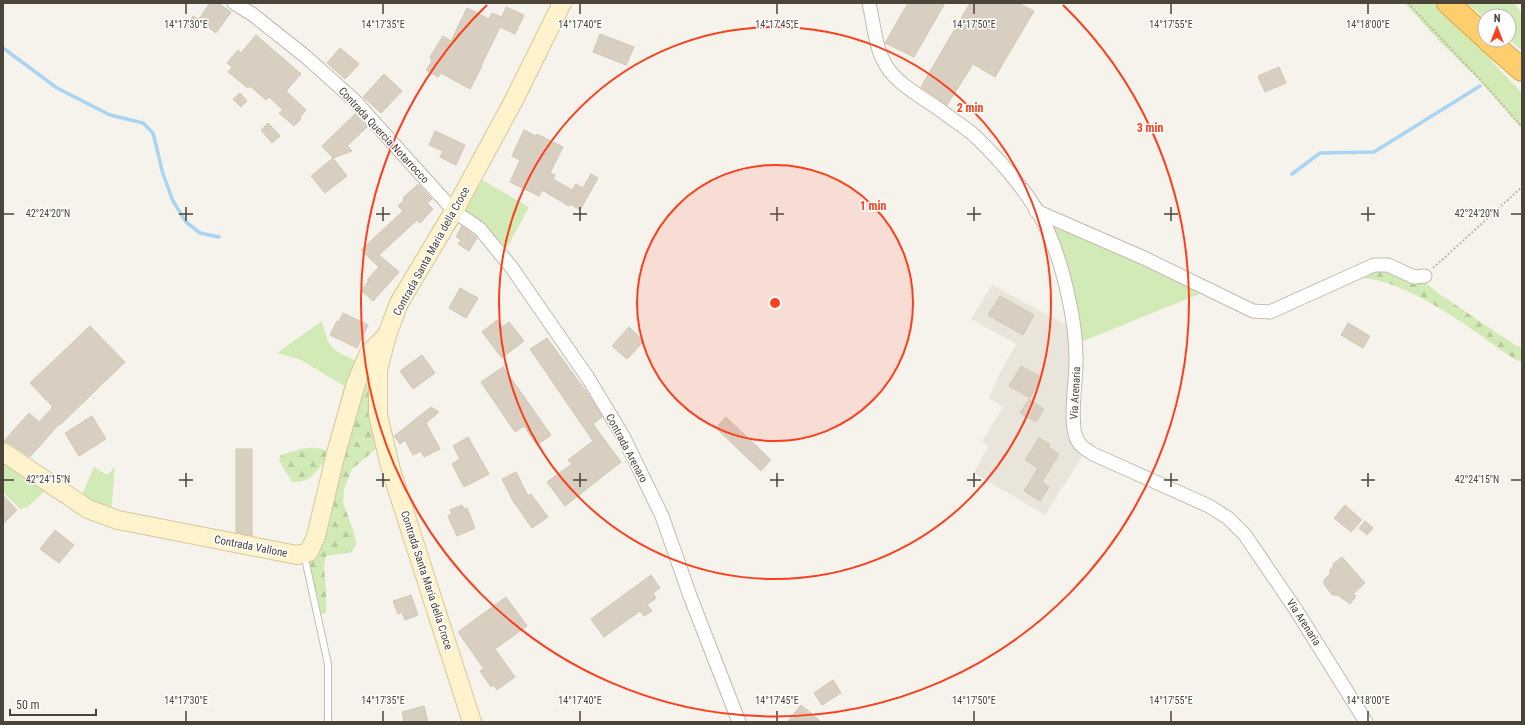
<svg xmlns="http://www.w3.org/2000/svg" width="1525" height="725" font-family="'Roboto Condensed',sans-serif">
	<defs>
		<pattern id="forest-firs" width="22" height="20" patternUnits="userSpaceOnUse"><rect width="22" height="20" fill="#d2eab5"/><path d="M5 1l3.5 6h-7zM16 11l3.5 6h-7z" fill="#b6ca9c"/></pattern>
	</defs>
	<rect width="100%" height="100%" fill="#f6f3ec"/>
	<path fill="#eae5da" d="M 992,285 L 1070,327 L 1072,412 L 1083,455 L 1045,515 L 974,473 L 988,446 L 982,441 L 1003,407 L 989,398 L 1000,373 L 1016,344 L 971,319 Z"/>
	<path fill="#d2eab5" d="M 1405,3 L 1435,3 L 1477,41 L 1495,65 L 1522,93 L 1522,129 L 1481,82 L 1440,42 Z
		M 1466,3 L 1514,3 L 1521,12 L 1522,11 L 1522,51 L 1509,39 L 1509,16 L 1485,16 L 1485,18 Z
		M 482,180 L 529,207 L 504,253 L 465,212 Z
		M 1043,217 L 1207,291 L 1076,344 Z
		M 322,321 C 329,351 332,349 358,362 L 349,380 L 344,386 L 301,360 L 277,353 Z
		M 3,461 L 46,490 L 26,508 L 24,507 L 21,510 L 3,492 Z
		M 94,467 L 107,475 L 115,467 L 111,514 L 80,499 Z"/>
	<path fill="url(#forest-firs)" d="M 1380,267 L 1410,271 L 1441,295 L 1515,345 L 1522,348 L 1522,362 L 1514,359 C 1472,330 1429,295 1380,281 C 1372,278 1363,279 1355,278 Z
		M 368,372 L 368,408 L 377,448 L 352,469 L 344,489 L 343,502 L 354,533 L 356,543 L 352,552 L 326,556 L 324,566 L 326,592 L 326,612 L 321,614 L 308,557 L 325,459 C 324,463 322,464 320,467 C 312,478 306,482 292,482 L 279,461 L 281,455 C 296,450 313,444 327,451 L 344,386 L 349,380 Z"/>
	<g fill="none" stroke-linecap="round" stroke-linejoin="round">
		<path stroke="#a9d4f2" stroke-width="3.5" d="M 3,48 L 57,88 L 110,115 L 143,123 L 153,133 L 163,174 L 173,201 L 186,222 L 200,233 L 219,237
			M 1292,174 L 1320,153 L 1374,152 L 1480,86"/>
	</g>
	<path fill="#d8cfc1" stroke="#d3c7b4" d="M 210,3 L 218,3 L 231,12 L 216,33 L 198,20 Z
		M 908,3 L 945,3 L 914,57 L 885,43 Z
		M 970,3 L 1018,3 L 1034,11 L 995,77 L 973,64 L 947,105 L 921,87 Z
		M 506,7 L 524,15 L 515,34 L 500,27 L 481,66 L 482,66 L 470,89 L 441,73 L 438,77 L 426,70 L 432,61 L 430,57 L 443,36 L 451,41 L 467,8 L 489,19 L 492,13 L 502,17 Z
		M 193,16 L 202,22 L 196,30 L 187,24 Z
		M 600,34 L 634,47 L 626,65 L 593,52 Z
		M 256,35 L 301,74 L 286,91 L 306,110 L 300,117 L 301,119 L 294,126 L 279,113 L 283,110 L 269,97 L 266,100 L 250,86 L 248,88 L 228,72 L 232,67 L 227,63 L 238,50 L 241,53 Z
		M 340,48 L 359,64 L 345,79 L 327,63 Z
		M 1279,67 L 1286,83 L 1265,92 L 1258,76 Z
		M 384,74 L 402,91 L 381,113 L 363,97 Z
		M 240,93 L 247,101 L 241,107 L 233,99 Z
		M 355,114 L 367,127 L 347,146 L 352,151 L 333,158 L 322,146 Z
		M 268,123 L 280,136 L 272,143 L 261,130 Z
		M 524,130 L 536,136 L 537,134 L 563,147 L 550,173 L 555,175 L 553,179 L 572,190 L 576,184 L 583,188 L 591,174 L 598,178 L 580,210 L 570,204 L 569,206 L 542,190 L 539,196 L 510,182 L 520,160 L 512,156 Z
		M 435,131 L 465,145 L 456,165 L 440,157 L 443,151 L 429,145 Z
		M 333,158 L 347,176 L 325,193 L 311,176 Z
		M 418,184 L 432,199 L 427,203 L 433,209 L 420,223 L 417,220 L 379,255 L 399,272 L 373,301 L 361,290 L 369,281 L 367,280 L 379,267 L 361,250 L 403,211 L 398,206 L 404,200 L 403,198 Z
		M 462,226 L 477,238 L 469,251 L 458,244 L 461,240 L 456,237 Z
		M 460,288 L 478,298 L 466,318 L 449,308 Z
		M 1000,296 L 1034,315 L 1023,335 L 988,315 Z
		M 343,313 L 368,325 L 357,348 L 330,335 L 337,321 L 339,322 Z
		M 497,320 L 502,327 L 509,322 L 524,341 L 502,358 L 482,332 Z
		M 1348,323 L 1370,336 L 1363,348 L 1341,335 Z
		M 90,326 L 125,362 L 60,425 L 59,424 L 30,457 L 9,443 L 3,442 L 29,413 L 39,422 L 53,407 L 30,383 Z
		M 629,327 L 644,341 L 627,359 L 612,346 Z
		M 547,338 L 590,397 L 602,417 L 593,424 L 621,462 L 565,506 L 547,482 L 572,464 L 568,460 L 593,441 L 530,349 Z
		M 422,355 L 435,373 L 413,389 L 400,371 Z
		M 1021,366 L 1041,377 L 1030,398 L 1009,386 Z
		M 503,367 L 551,435 L 537,445 L 524,426 L 515,432 L 481,382 Z
		M 1029,399 L 1044,409 L 1036,422 L 1020,413 Z
		M 431,407 L 439,412 L 426,423 L 440,449 L 424,457 L 421,451 L 413,455 L 405,440 L 400,444 L 394,436 Z
		M 92,416 L 106,439 L 79,456 L 65,433 Z
		M 726,417 L 771,460 L 761,471 L 716,428 Z
		M 468,437 L 489,474 L 464,487 L 452,464 L 460,459 L 453,446 Z
		M 1039,438 L 1050,444 L 1048,447 L 1059,454 L 1042,482 L 1049,487 L 1040,501 L 1024,491 L 1038,468 L 1025,460 Z
		M 236,449 L 252,449 L 252,536 L 236,532 Z
		M 516,472 L 528,496 L 531,494 L 548,517 L 532,528 L 513,501 L 502,479 Z
		M 3,495 L 17,510 L 3,524 Z
		M 462,505 L 464,509 L 467,508 L 475,528 L 457,536 L 448,516 L 452,514 L 450,510 Z
		M 1345,505 L 1362,520 L 1351,532 L 1334,518 Z
		M 1365,521 L 1373,528 L 1367,535 L 1359,528 Z
		M 55,530 L 74,545 L 59,563 L 40,549 Z
		M 1342,557 L 1365,583 L 1353,594 L 1356,596 L 1350,604 L 1338,595 L 1332,595 L 1324,584 L 1324,580 L 1330,574 L 1330,570 L 1334,565 L 1333,564 Z
		M 651,575 L 660,588 L 653,593 L 656,598 L 647,605 L 652,611 L 644,616 L 640,611 L 604,637 L 591,619 Z
		M 411,595 L 418,615 L 405,620 L 402,612 L 398,614 L 393,601 Z
		M 506,597 L 527,626 L 495,649 L 515,677 L 497,690 L 494,685 L 491,687 L 480,671 L 484,669 L 458,632 Z
		M 833,680 L 841,693 L 822,705 L 814,693 Z
		M 801,705 L 811,713 L 821,722 L 787,722 Z
		M 424,706 L 428,722 L 404,722 L 402,712 Z"/>
	<g fill="none" stroke-linecap="round" stroke-linejoin="round">
		<g stroke="#c2bbae" stroke-width="8">
			<path id="lane" d="M 304,554 L 328,664 L 328,722"/>
		</g>
		<g stroke="#c2bbae" stroke-width="15">
			<path id="street" d="M 234,3 L 252,14 L 305,56 L 354,100 L 454,211 L 480,229 L 512,268 L 588,378 L 623,436 L 662,516 L 690,596 L 739,722
				M 869,3 C 874,24 875,49 887,67 C 897,84 927,100 943,112 C 954,121 967,128 977,138 C 1002,162 1032,197 1047,229 C 1063,265 1077,323 1076,362 C 1076,383 1070,414 1075,434 C 1077,444 1085,449 1093,454 L 1209,506 L 1228,518 L 1245,535 L 1296,610 L 1366,722
				M 1036,211 L 1144,258 L 1253,311 L 1270,312 L 1374,265 L 1388,265 L 1414,277 L 1425,276"/>
		</g>
		<g stroke="#d6c79b" stroke-width="20">
			<path id="secondary" d="M 3,452 L 88,509 L 118,520 L 297,555 L 309,552 L 316,536 L 335,457 L 356,383 L 369,353 L 387,335
				M 472,722 L 391,470 L 378,415 L 378,370 L 387,335 L 399,303 L 454,211 L 515,98 L 562,3"/>
		</g>
		<g stroke="#e0a43c" stroke-width="24">
			<path id="highway" d="M 1448,3 L 1485,37
				M 1488,40 L 1522,70"/>
		</g>
		<path stroke="#c4b79f" stroke-width="2" stroke-dasharray="2 2" stroke-linecap="butt" d="M 1408,3 L 1487,87 L 1522,127
			M 1433,268 L 1522,187"/>
		<use href="#lane" stroke="#fff" stroke-width="6"/>
		<use href="#street" stroke="#fff" stroke-width="13"/>
		<use href="#secondary" stroke="#fff3cd" stroke-width="18"/>
		<use href="#highway" stroke="#ffcf6e" stroke-width="22"/>
	</g>
	<path fill="none" stroke="#4b4439" stroke-width="1.5" d="M 186,4 L 186,14M 383,4 L 383,14M 580,4 L 580,14M 777,4 L 777,14M 974,4 L 974,14M 1171,4 L 1171,14M 1368,4 L 1368,14M 186,207 L 186,221M 383,207 L 383,221M 580,207 L 580,221M 777,207 L 777,221M 974,207 L 974,221M 1171,207 L 1171,221M 1368,207 L 1368,221M 4,214 L 14,214M 179,214 L 193,214M 376,214 L 390,214M 573,214 L 587,214M 770,214 L 784,214M 967,214 L 981,214M 1164,214 L 1178,214M 1361,214 L 1375,214M 1511,214 L 1521,214M 186,473 L 186,487M 383,473 L 383,487M 580,473 L 580,487M 777,473 L 777,487M 974,473 L 974,487M 1171,473 L 1171,487M 1368,473 L 1368,487M 4,480 L 14,480M 179,480 L 193,480M 376,480 L 390,480M 573,480 L 587,480M 770,480 L 784,480M 967,480 L 981,480M 1164,480 L 1178,480M 1361,480 L 1375,480M 1511,480 L 1521,480M 186,711 L 186,721M 383,711 L 383,721M 580,711 L 580,721M 777,711 L 777,721M 974,711 L 974,721M 1171,711 L 1171,721M 1368,711 L 1368,721"/>
	<circle cx="775" cy="303" r="138" fill="#fc3f1d" fill-opacity=".12"/>
	<g fill="none" stroke="#fc3f1d" stroke-width="2">
		<circle cx="775" cy="303" r="138"/>
		<circle cx="775" cy="303" r="276"/>
		<path d="M1063 5A414 414 0 1 1 487 5"/>
	</g>
	<g text-anchor="middle" stroke-width="3" stroke-linejoin="round" paint-order="stroke">
		<g font-size="11" fill="#4b4439" stroke="#fff">
			<text transform="translate(384 135) rotate(47)" y="4">Contrada Quercia Notarrocco</text>
			<text transform="translate(431 251) rotate(-61)" y="4">Contrada Santa Maria della Croce</text>
			<text transform="translate(1075 393) rotate(-87)" y="4">Via Arenaria</text>
			<text transform="translate(627 448) rotate(62)" y="4">Contrada Arenaro</text>
			<text transform="translate(251 546) rotate(11)" y="4">Contrada Vallone</text>
			<text transform="translate(427 580) rotate(72)" y="4">Contrada Santa Maria della Croce</text>
			<text transform="translate(1304 622) rotate(57)" y="4">Via Arenaria</text>
		</g>
	</g>
	<g font-size="10" text-anchor="middle" fill="#4b4439" stroke="#fff" stroke-width="3" stroke-linejoin="round" paint-order="stroke">
		<text x="186" y="28">14°17'30"E</text>
		<text x="383" y="28">14°17'35"E</text>
		<text x="580" y="28">14°17'40"E</text>
		<text x="777" y="28">14°17'45"E</text>
		<text x="974" y="28">14°17'50"E</text>
		<text x="1171" y="28">14°17'55"E</text>
		<text x="1368" y="28">14°18'00"E</text>
		<text x="48" y="217">42°24'20"N</text>
		<text x="1477" y="217">42°24'20"N</text>
		<text x="48" y="483">42°24'15"N</text>
		<text x="1477" y="483">42°24'15"N</text>
		<text x="186" y="704">14°17'30"E</text>
		<text x="383" y="704">14°17'35"E</text>
		<text x="580" y="704">14°17'40"E</text>
		<text x="777" y="704">14°17'45"E</text>
		<text x="974" y="704">14°17'50"E</text>
		<text x="1171" y="704">14°17'55"E</text>
		<text x="1368" y="704">14°18'00"E</text>
	</g>
	<circle cx="775" cy="303" r="6" fill="#fc3f1d" stroke="#fff" stroke-width="2"/>
	<g font-size="12" text-anchor="middle" font-weight="bold" fill="#fc3f1d" stroke="#fff" stroke-width="3" stroke-linejoin="round" paint-order="stroke">
		<text x="970" y="112">2 min</text>
		<text x="1150" y="132">3 min</text>
		<text x="873" y="210">1 min</text>
	</g>
	<rect width="1525" height="725" fill="none" stroke="#4b4439" stroke-width="8"/>
	<g transform="translate(1497 28)"><circle r="19" fill="#ffffff" stroke="#b7b4b0"/>
	<path d="M0-3L7 15L0 10L-7 15Z" fill="#fc3f1d"/>
	<text y="-6" font-size="11" font-weight="bold" text-anchor="middle" fill="#4b4439">N</text>
	</g>
	<path d="M10 709v6h86v-6" fill="none" stroke="#4b4439" stroke-width="2"/>
	<text x="16" y="709" font-size="12" fill="#4b4439" stroke="#ffffff" stroke-width="3" paint-order="stroke">50 m</text>
</svg>
